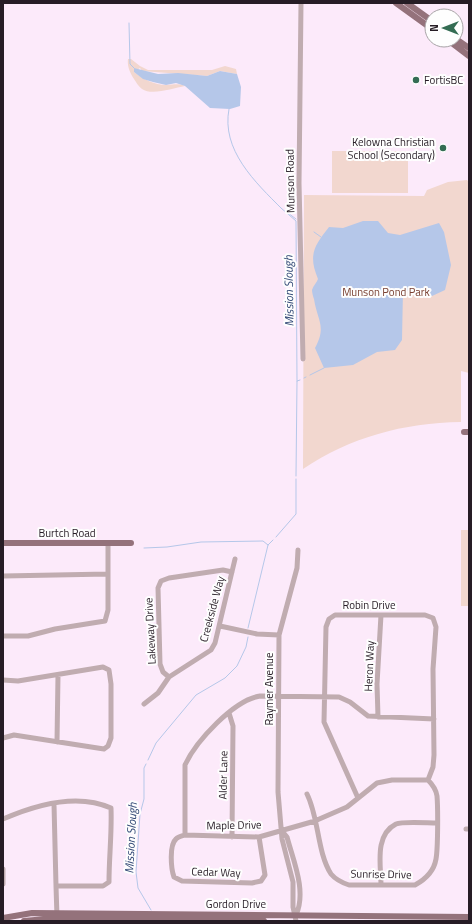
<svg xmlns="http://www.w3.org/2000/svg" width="472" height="924" font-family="'Titillium Web',sans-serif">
	<rect width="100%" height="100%" fill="#fceafa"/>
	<path fill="#f2d7cf" d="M 128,59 L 131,59 L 140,66 L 148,70 L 212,70 L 225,66 L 236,69 L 237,74 L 220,71 L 207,76 L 142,71 L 140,68 L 134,72 C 143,79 155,85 166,85 C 175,85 176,83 185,86 C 173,88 152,96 142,89 C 139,87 136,82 134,79 C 130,73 127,66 128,59 Z
		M 332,151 L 408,151 L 408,193 L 332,193 Z
		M 467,180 L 469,182 L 469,373 L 461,371 L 461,422 C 403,423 351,437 303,469 L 304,195 L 424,196 L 427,190 L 448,182 Z
		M 461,530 L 469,530 L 469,606 L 461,606 Z"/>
	<path fill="#b5c7e9" d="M 134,68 L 158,74 L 178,73 L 207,76 L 220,71 L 237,74 L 241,87 L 240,106 L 230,109 L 210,108 L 185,86 L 176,83 L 166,85 L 153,82 L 143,79 L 134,72 Z
		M 363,221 L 378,221 L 388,233 L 400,235 L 439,223 L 444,232 L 451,265 L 445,290 L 432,296 L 403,290 L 402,340 L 395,350 L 377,352 L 353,365 L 324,368 L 315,348 C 327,326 317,320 314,299 C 313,297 312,292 312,290 C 313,286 317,282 318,279 C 308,255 314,246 329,227 L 343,228 Z"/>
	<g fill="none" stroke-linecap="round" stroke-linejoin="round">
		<path stroke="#b5c7e9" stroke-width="1" d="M 129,23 L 130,64 L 134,68
			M 229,109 C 221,150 255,182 282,209
			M 281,208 L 296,221 L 297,381
			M 288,213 L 296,219
			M 314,232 L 321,237
			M 310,375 L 324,368
			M 304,378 L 306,377
			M 296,476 L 297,381 L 300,380
			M 276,537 L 296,514 L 296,479
			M 144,548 L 167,547 L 201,542 L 263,541 L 268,545
			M 248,628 L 268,545 L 273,540
			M 148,760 L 156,743 L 196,695 L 225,678 L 237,666 L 246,647 L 248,637
			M 146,764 L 144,768 L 144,799 L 140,814 L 136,872 L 138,888 L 151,910"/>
		<path stroke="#c0acb0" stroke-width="5" d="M 301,3 L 299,183 L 303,359
			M 3,576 L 108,574
			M 220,626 L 257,634 L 279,635
			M 3,636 L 28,636 L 55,629 L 105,621 L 108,610 L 108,543
			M 169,677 L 163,672 L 160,664 L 158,588 L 161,581 L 169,578 L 223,570 L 232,572
			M 3,680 L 18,681 L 103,667 L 109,670 L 111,684 L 111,738 L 108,746 L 104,749 L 14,735 L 3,738
			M 144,704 L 158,693 L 169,677 L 211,650 L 215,643 L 235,559
			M 229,713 L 233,726 L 232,837
			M 378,717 L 377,684 L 381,615
			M 57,742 L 58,675
			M 358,798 L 324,722 L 326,627 L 329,619 L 335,615 L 425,615 L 433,618 L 436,627 L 433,669 L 434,755 L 433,767 L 428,780
			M 3,819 C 35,805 78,793 111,808 C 112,833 109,857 109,882 L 103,886 L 56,886 L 54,804
			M 466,829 L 469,829
			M 282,831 L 287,837 C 293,860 307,891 296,915
			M 185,835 L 185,765 C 196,741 234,700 260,696 L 339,697 L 350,702 L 368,716 L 434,719
			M 259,837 L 265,875 L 261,881 L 252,883 L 182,881 L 174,877 C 171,869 169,845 176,839 C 178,837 182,836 185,835 L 259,837 L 315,821 L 317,820 L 347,807 L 377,783 L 392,780 L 428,780 C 433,785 436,789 437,796 C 438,808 438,848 436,859 C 434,871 426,879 415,885 L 349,885 C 343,883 336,880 331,874 C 317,852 319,818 307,794
			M 3,869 L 3,884
			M 381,885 C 381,866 374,835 396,824 C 403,821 427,823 437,823
			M 56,886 L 57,917
			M 296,921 L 293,907 L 293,882 L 282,839 L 278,792 L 279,635 L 297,568 L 298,550"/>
		<path stroke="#94727b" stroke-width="6" d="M 396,3 L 432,29
			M 407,3 L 432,21
			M 456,39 L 469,48
			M 448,40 L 469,56
			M 464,432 L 469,432
			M 3,543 L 131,543
			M 3,918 L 32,913 L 469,917
			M 24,921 L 57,918 L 264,921"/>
	</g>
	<g fill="#346c53" stroke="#fefefe" stroke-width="1.5">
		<circle cx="416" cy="80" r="4"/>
		<circle cx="443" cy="148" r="4"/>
	</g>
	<g text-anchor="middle" stroke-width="4" stroke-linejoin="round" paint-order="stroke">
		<g font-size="11" fill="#261c25" stroke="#fefefe" text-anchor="start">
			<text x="424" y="84">FortisBC</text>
			<text x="435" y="146" text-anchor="end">Kelowna Christian<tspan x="435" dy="13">School (Secondary)</tspan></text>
		</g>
		<g font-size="11" fill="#261c25" stroke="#fefefe">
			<text transform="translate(290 181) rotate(-91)" y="4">Munson Road</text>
			<text x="67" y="537">Burtch Road</text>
			<text x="369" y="609">Robin Drive</text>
			<text transform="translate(212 609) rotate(-75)" y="4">Creekside Way</text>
			<text transform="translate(150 631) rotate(-93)" y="4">Lakeway Drive</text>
			<text transform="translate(369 666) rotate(-88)" y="4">Heron Way</text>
			<text transform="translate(269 689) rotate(-90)" y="4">Raymer Avenue</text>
			<text transform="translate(223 775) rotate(-89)" y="4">Alder Lane</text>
			<text transform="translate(234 825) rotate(-1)" y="4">Maple Drive</text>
			<text transform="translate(216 872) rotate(2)" y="4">Cedar Way</text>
			<text transform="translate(381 874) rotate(1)" y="4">Sunrise Drive</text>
			<text x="236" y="908">Gordon Drive</text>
		</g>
		<g font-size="11" fill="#794032" stroke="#fefefe">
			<text x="386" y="296">Munson Pond Park</text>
		</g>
		<g font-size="12" font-style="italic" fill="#314875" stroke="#fefefe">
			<text transform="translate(289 291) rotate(-91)" y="4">Mission Slough</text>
			<text transform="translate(131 838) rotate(-87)" y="4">Mission Slough</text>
		</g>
	</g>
	<rect width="472" height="924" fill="none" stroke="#261c25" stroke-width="8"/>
	<g transform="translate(444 28) rotate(270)"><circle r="19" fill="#fefefe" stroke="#a8a4a7"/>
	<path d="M0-3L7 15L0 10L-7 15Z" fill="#346c53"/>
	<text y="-6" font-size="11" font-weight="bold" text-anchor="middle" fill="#261c25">N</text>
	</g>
</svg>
